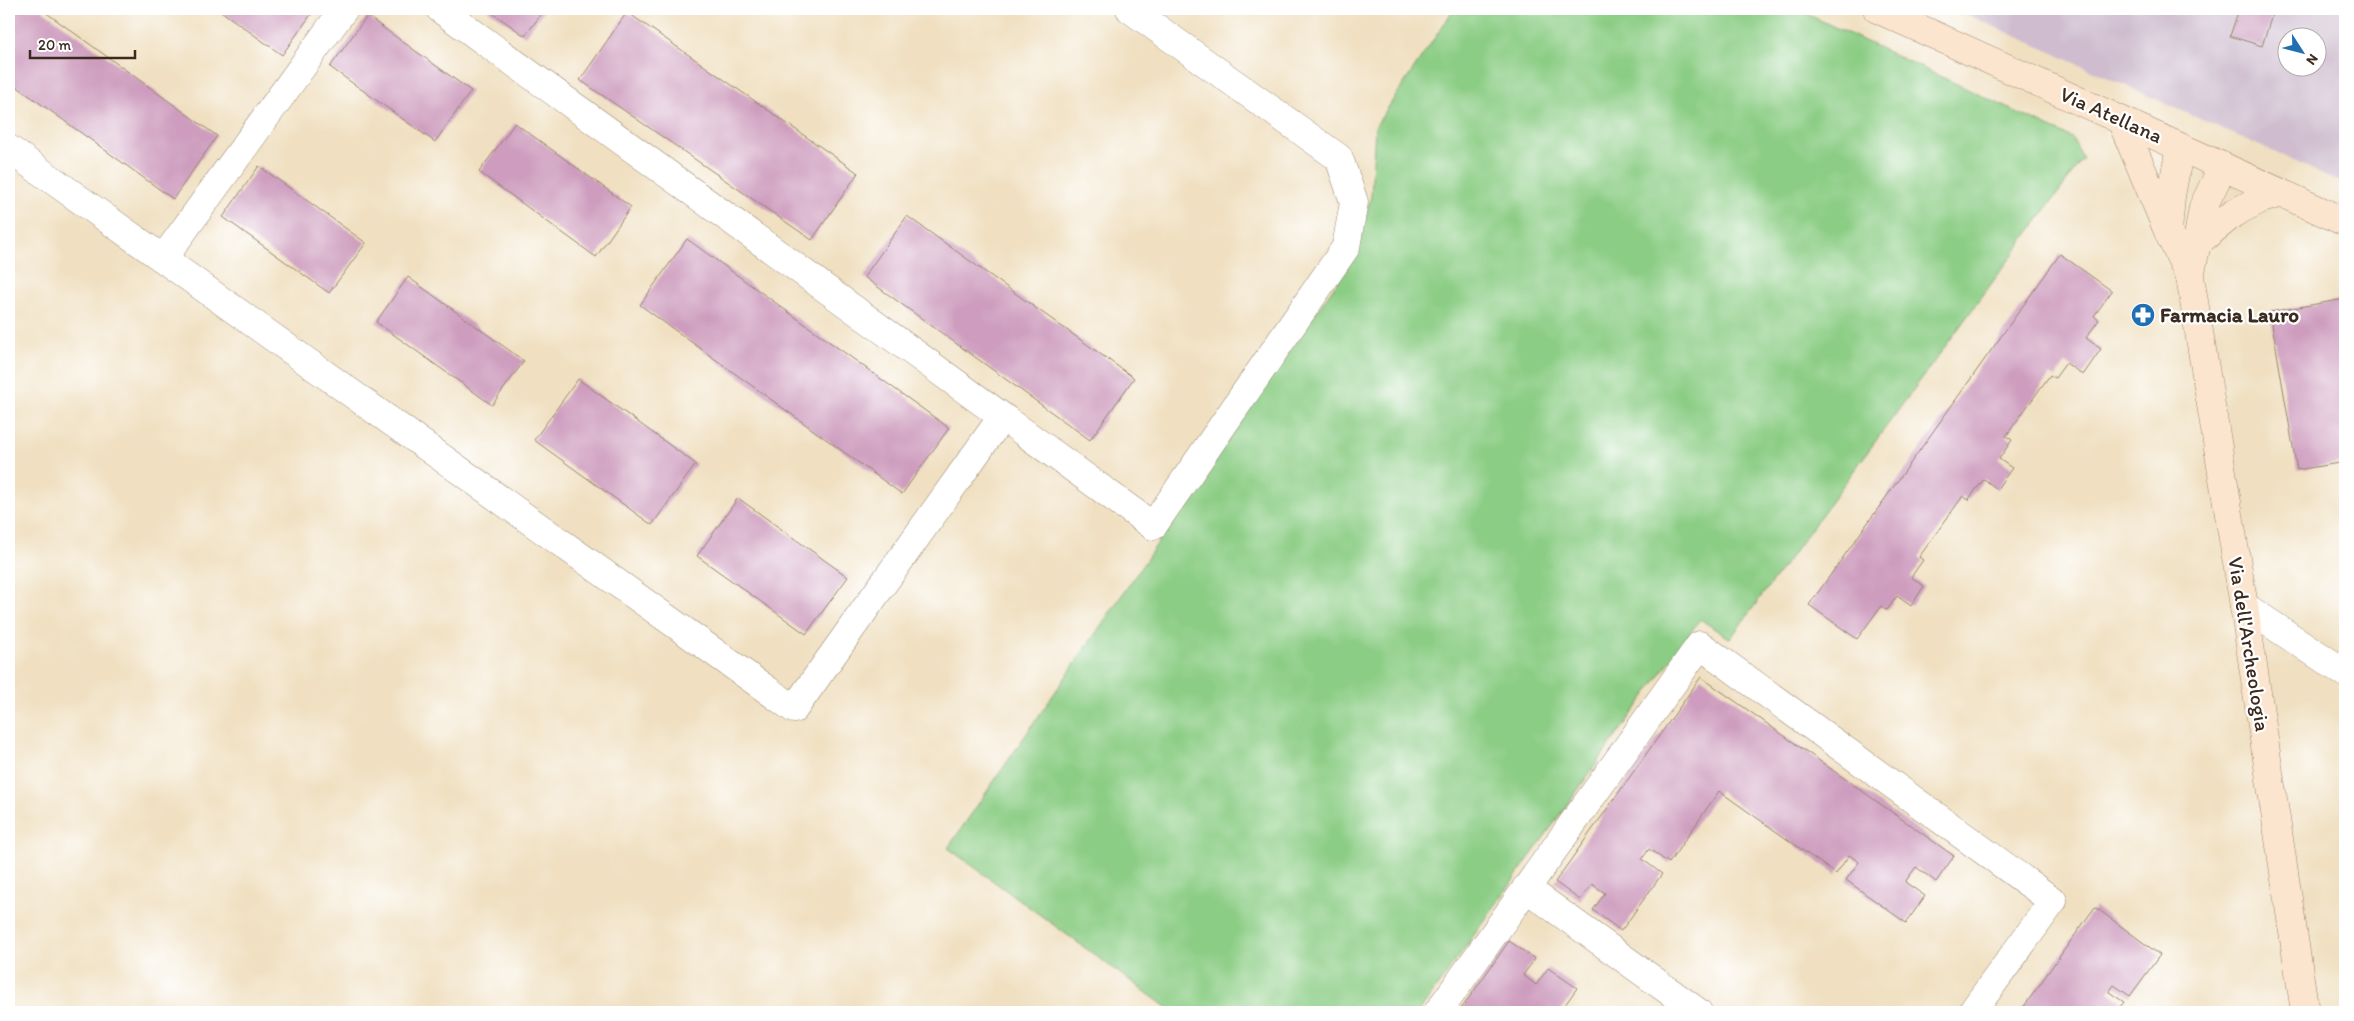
<svg xmlns="http://www.w3.org/2000/svg" width="2354" height="1021" font-family="Itim,sans-serif">
	<rect width="100%" height="100%" fill="#fff"/>
	<filter id="ink" filterUnits="userSpaceOnUse"><feTurbulence type="fractalNoise" baseFrequency=".02" numOctaves="2"/><feDisplacementMap in="SourceGraphic" scale="10" xChannelSelector="R" yChannelSelector="G"/><feConvolveMatrix kernelMatrix="1 2 1 2 8 2 1 2 1" color-interpolation-filters="sRGB"/></filter>
	<filter id="wash" filterUnits="userSpaceOnUse"><feTurbulence type="fractalNoise" baseFrequency=".0096" numOctaves="4" result="noise"/><feDisplacementMap in="SourceGraphic" scale="20" xChannelSelector="R" yChannelSelector="G"/><feGaussianBlur stdDeviation="1.12" result="paint"/><feColorMatrix in="noise" values="0 0 0 0 0 0 0 0 0 0 0 0 0 0 0 0 0 1.4 0 .05"/><feComposite in="paint" operator="in"/></filter>
	<g filter="url(#wash)">
		<rect width="100%" height="100%" fill="#f0e0c1"/>
		<path fill="#cfbdcf" fill-rule="evenodd" d="M 1955,9 L 2345,9 L 2345,184 ZM 2286,38 L 2316,38 L 2316,68 L 2286,68 Z"/>
		<path fill="#8ccd85" stroke="#647c52" d="M 1454,9 L 1796,9 L 2072,138 L 2083,159 L 1730,639 L 1700,619 L 1419,1012 L 1173,1012 L 948,848 L 1351,262 L 1371,197 L 1375,127 Z"/>
		<g id="blocks">
			<path fill="#cd9cbe" d="M 9,9 L 41,9 L 217,136 L 173,199 L 9,81 Z
				M 218,9 L 315,9 L 282,55 Z
				M 487,9 L 545,9 L 525,36 Z
				M 2239,9 L 2274,9 L 2262,46 L 2230,36 Z
				M 627,12 L 858,173 L 812,240 L 580,80 Z
				M 367,16 L 471,91 L 435,142 L 330,67 Z
				M 515,123 L 631,207 L 596,257 L 479,172 Z
				M 259,166 L 366,243 L 329,293 L 223,217 Z
				M 907,216 L 1134,378 L 1090,440 L 864,277 Z
				M 687,239 L 949,428 L 902,494 L 640,305 Z
				M 2060,254 L 2112,291 L 2094,316 L 2099,320 L 2086,338 L 2101,349 L 2083,375 L 2066,363 L 2055,378 L 2050,375 L 2006,436 L 2012,440 L 1999,459 L 2012,468 L 1997,489 L 1984,479 L 1968,500 L 1963,496 L 1919,557 L 1923,560 L 1911,577 L 1924,586 L 1911,606 L 1897,596 L 1887,610 L 1881,606 L 1857,639 L 1809,605 Z
				M 408,277 L 524,361 L 492,405 L 376,322 Z
				M 2345,299 L 2345,462 L 2297,470 L 2270,312 Z
				M 578,379 L 696,464 L 652,525 L 534,440 Z
				M 738,498 L 848,577 L 806,634 L 697,556 Z
				M 1701,677 L 1954,856 L 1936,882 L 1916,867 L 1905,882 L 1925,896 L 1906,923 L 1846,880 L 1859,862 L 1849,855 L 1836,874 L 1719,791 L 1669,863 L 1649,849 L 1642,859 L 1662,874 L 1621,931 L 1593,910 L 1605,893 L 1592,884 L 1580,900 L 1555,882 Z
				M 2095,907 L 2160,955 L 2130,996 L 2114,985 L 2109,992 L 2124,1002 L 2116,1012 L 2020,1012 Z
				M 1509,941 L 1535,959 L 1523,975 L 1536,985 L 1548,968 L 1577,988 L 1560,1012 L 1459,1012 Z"/>
		</g>
	</g>
	<g filter="url(#ink)">
		<use href="#blocks" fill-opacity="0" stroke="#968570" stroke-width="1"/>
		<g fill="none" stroke-linecap="round" stroke-linejoin="round">
			<g stroke="#968570" stroke-width="29">
				<path id="street" d="M 440,9 L 1153,526 L 1346,247 L 1354,202 L 1339,158 L 1130,9
					M 9,149 L 794,709 L 1002,417
					M 163,259 L 344,9
					M 2244,606 L 2345,673
					M 1526,888 L 1698,1012
					M 1438,1012 L 1700,645 L 2053,901 L 1972,1012"/>
			</g>
			<g stroke="#968570" stroke-width="29">
				<path id="secondary" d="M 1877,9 L 2345,222
					M 2121,120 L 2167,229
					M 2180,147 L 2171,196 L 2168,232 L 2190,277 L 2244,606 L 2305,1012
					M 2197,243 L 2203,207 L 2223,166
					M 2190,277 L 2197,243 L 2234,213 L 2259,200 L 2281,193"/>
			</g>
			<use href="#street" stroke="#fff" stroke-width="28"/>
			<use href="#secondary" stroke="#fce5cf" stroke-width="28"/>
		</g>
	</g>
	<defs>
		<g id="pharmacy-disc" transform="scale(1.25)"><circle r="9.5" fill="#1f6fb2" stroke="#fff"/><path d="M-2-6h4v4h4v4h-4v4h-4v-4h-4v-4h4Z" fill="#fff"/></g>
	</defs>
	<g fill-rule="evenodd">
		<use href="#pharmacy-disc" x="2143" y="315"/>
	</g>
	<g text-anchor="middle" stroke-width="4.5" stroke-linejoin="round" paint-order="stroke">
		<g font-size="21" fill="#3b2a1e" stroke="#fff">
			<text transform="translate(2111 115) rotate(24)" y="7">Via Atellana</text>
			<text transform="translate(2249 644) rotate(81)" y="7">Via dell'Archeologia</text>
		</g>
		<g font-size="21" font-weight="bold" fill="#3b2a1e" stroke="#fff" text-anchor="start">
			<text x="2160" y="322">Farmacia Lauro</text>
		</g>
	</g>
	<rect width="2354" height="1021" fill="none" stroke="#fff" stroke-width="30"/>
	<g transform="translate(2302 52) rotate(126)"><circle r="24" fill="#ffffff" stroke="#b1aaa5"/>
	<path d="M0-4L9 19L0 12L-9 19Z" fill="#1f6fb2"/>
	<text y="-8" font-size="14" font-weight="bold" text-anchor="middle" fill="#3b2a1e">N</text>
	</g>
	<path d="M30 50v8h105v-8" fill="none" stroke="#3b2a1e" stroke-width="2.5"/>
	<text x="38" y="50" font-size="15" fill="#3b2a1e" stroke="#ffffff" stroke-width="4" paint-order="stroke">20 m</text>
</svg>
